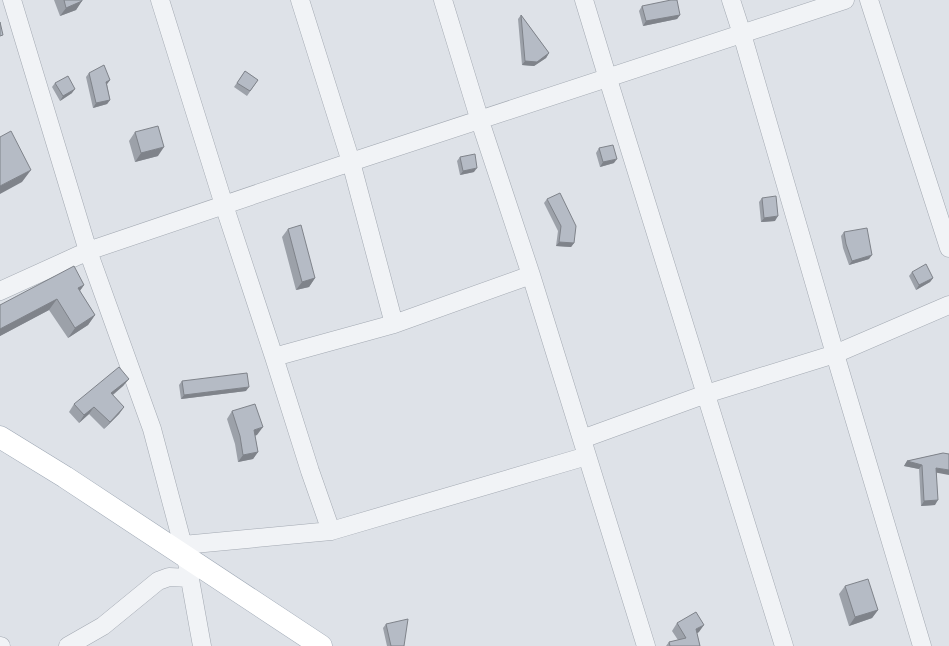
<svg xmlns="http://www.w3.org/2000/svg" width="949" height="646" font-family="Quicksand,sans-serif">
	<rect width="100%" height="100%" fill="#dee2e8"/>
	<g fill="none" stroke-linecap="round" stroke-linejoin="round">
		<g stroke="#a3a9b2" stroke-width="19">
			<path id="minor" d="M 12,0 L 88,251 L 152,429 L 186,557 L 202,646
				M 160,0 L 224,205 L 274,357 L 310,471 L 331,531
				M 300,0 L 351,162 L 394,324
				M 443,0 L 480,121 L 531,275 L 646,646
				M 584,0 L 608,79 L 784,646
				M 731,0 L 742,34 L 835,354 L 922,646
				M 869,0 L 949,248
				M 0,291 L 88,251 L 351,162 L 845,0
				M 274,357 L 394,324 L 531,275
				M 582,439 L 706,394 L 835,354 L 949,305
				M 183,545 L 331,531 L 587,456
				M 0,646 L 1,646
				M 68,646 L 103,626 L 158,581 L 169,577 L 190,578"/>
		</g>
		<g stroke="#9da7b4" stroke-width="23">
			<path id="major" d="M 0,437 L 65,477 L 321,646"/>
		</g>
		<use href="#minor" stroke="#f1f3f6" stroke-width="18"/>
		<use href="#major" stroke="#fff" stroke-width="22"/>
	</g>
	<path fill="#9ca1a9" d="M 54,0 L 82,0 L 76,10 L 60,16 Z
		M 642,6 L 680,15 L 677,19 L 643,26 L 639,11 Z
		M 521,15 L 549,53 L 546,58 L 534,66 L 522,65 L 518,19 Z
		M 245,71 L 258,80 L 247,96 L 234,87 Z
		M 89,73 L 110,80 L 107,84 L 110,100 L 107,104 L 93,108 L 86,77 Z
		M 55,83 L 72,93 L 60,101 L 52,87 Z
		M 135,132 L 158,156 L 135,162 L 129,141 Z
		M 599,148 L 614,163 L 600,167 L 596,153 Z
		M 460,157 L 474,172 L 460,175 L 457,161 Z
		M 762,198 L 775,221 L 761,222 L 759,202 Z
		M 547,199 L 574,243 L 571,247 L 556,246 L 558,231 L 544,203 Z
		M 288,229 L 315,278 L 309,287 L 296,290 L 282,237 Z
		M 844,232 L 869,259 L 849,265 L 843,248 L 841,236 Z
		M 912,272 L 933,278 L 930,282 L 916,290 L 909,276 Z
		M 84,285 L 80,291 L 95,315 L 88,325 L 68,338 L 49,310 L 0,336 L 0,305 Z
		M 129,379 L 123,386 L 113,395 L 124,407 L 119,414 L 104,429 L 89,414 L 79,423 L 69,412 L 74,404 Z
		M 182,381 L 246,391 L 181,399 L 179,385 Z
		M 232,411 L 257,435 L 255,435 L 258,452 L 253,459 L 238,462 L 235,444 L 227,419 Z
		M 943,453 L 937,473 L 935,505 L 921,506 L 919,469 L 904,466 L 907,461 Z
		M 845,586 L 878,610 L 872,618 L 849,626 L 839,594 Z
		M 677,623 L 699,632 L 697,633 L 700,646 L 666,646 L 669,642 L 678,640 L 672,631 Z
		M 386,624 L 404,646 L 387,646 L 383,628 Z"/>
	<path fill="#7f838a" d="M 82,1 L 76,10 L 60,16 L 66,8 Z
		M 680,15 L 677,19 L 643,26 L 646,21 Z
		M 549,53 L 546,58 L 534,66 L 522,65 L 525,61 Z
		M 110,80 L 107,84 L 103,86 L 106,82 Z
		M 75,89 L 72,93 L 60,101 L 63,96 Z
		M 110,100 L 107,104 L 93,108 L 96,103 Z
		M 164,147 L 158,156 L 135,162 L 141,153 Z
		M 617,159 L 614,163 L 600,167 L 603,162 Z
		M 477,168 L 474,172 L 460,175 L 463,171 Z
		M 31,170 L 22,182 L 0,194 L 0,186 Z
		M 778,216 L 775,221 L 761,222 L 764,218 Z
		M 559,242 L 574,243 L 571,247 L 556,246 Z
		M 872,255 L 869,259 L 849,265 L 852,261 Z
		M 315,278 L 309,287 L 296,290 L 302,282 Z
		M 933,278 L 930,282 L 916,290 L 919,285 Z
		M 84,285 L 76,296 L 78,288 Z
		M 57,299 L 49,310 L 0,336 L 0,329 Z
		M 95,315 L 88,325 L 68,338 L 75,328 Z
		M 129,379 L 123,386 L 105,401 L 111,393 Z
		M 249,387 L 246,391 L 181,399 L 184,395 Z
		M 94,407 L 89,414 L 79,423 L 84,415 Z
		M 124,407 L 119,414 L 104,429 L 110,422 Z
		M 263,427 L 257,435 L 249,438 L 254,430 Z
		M 258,452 L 253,459 L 238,462 L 243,455 Z
		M 907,461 L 922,465 L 919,469 L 904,466 Z
		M 936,468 L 949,470 L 949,475 L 933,472 Z
		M 938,500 L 935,505 L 921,506 L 924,501 Z
		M 878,610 L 872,618 L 849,626 L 855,617 Z
		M 704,625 L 699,632 L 691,636 L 696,629 Z"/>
	<path fill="#b5bbc5" stroke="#7f838a" d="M 64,0 L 82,0 L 82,1 L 66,8 Z
		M 671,0 L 677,0 L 680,15 L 646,21 L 642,6 Z
		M 521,15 L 549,53 L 537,62 L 525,61 Z
		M 0,22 L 3,35 L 0,36 Z
		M 104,65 L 110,80 L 106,82 L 110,100 L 96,103 L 89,73 Z
		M 245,71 L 258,80 L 250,91 L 237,83 Z
		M 68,76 L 75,89 L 63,96 L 55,83 Z
		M 158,126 L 164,147 L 141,153 L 135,132 Z
		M 11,131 L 31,170 L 0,186 L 0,137 Z
		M 613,145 L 617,159 L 603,162 L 599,148 Z
		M 475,154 L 477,168 L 463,171 L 460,157 Z
		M 560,193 L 576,226 L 574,243 L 559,242 L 561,226 L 547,199 Z
		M 776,196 L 778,216 L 764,218 L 762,198 Z
		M 301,225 L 315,278 L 302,282 L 288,229 Z
		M 867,228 L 872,255 L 852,261 L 846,244 L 844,232 Z
		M 926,264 L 933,278 L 919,285 L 912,272 Z
		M 74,266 L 84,285 L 78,288 L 95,315 L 75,328 L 57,299 L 0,329 L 0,305 Z
		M 119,367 L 129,379 L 111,393 L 124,407 L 110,422 L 94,407 L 84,415 L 74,404 Z
		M 247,373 L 249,387 L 184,395 L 182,381 Z
		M 255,404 L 263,427 L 254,430 L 258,452 L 243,455 L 240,436 L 232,411 Z
		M 943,453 L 949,454 L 949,470 L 936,468 L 938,500 L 924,501 L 922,465 L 907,461 Z
		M 868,579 L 878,610 L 855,617 L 845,586 Z
		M 696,612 L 704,625 L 696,629 L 700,646 L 670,646 L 669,642 L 686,638 L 677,623 Z
		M 408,619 L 404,646 L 391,646 L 386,624 Z"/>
</svg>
